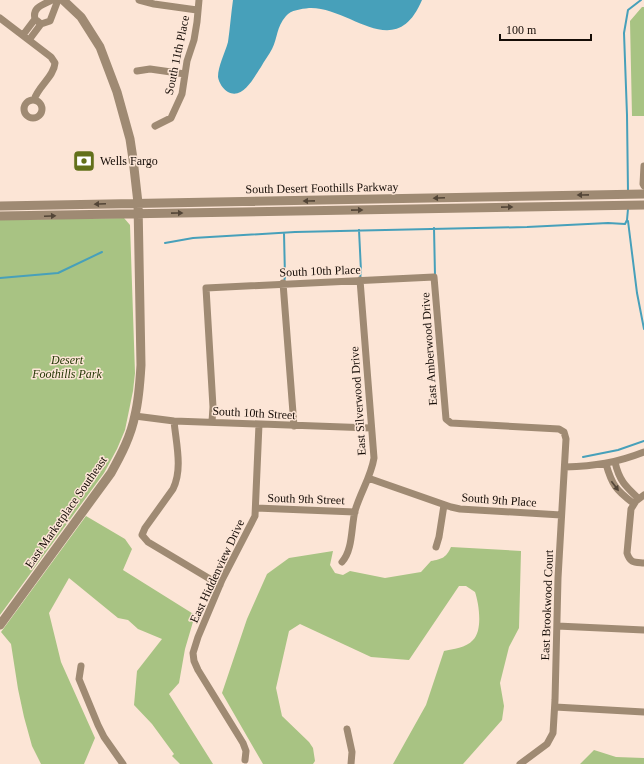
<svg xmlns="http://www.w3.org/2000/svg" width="644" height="764" font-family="Georgia,serif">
	<rect width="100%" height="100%" fill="#fce5d6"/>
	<path fill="#a8c383" d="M 642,7 L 644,7 L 644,116 L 632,116 L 630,21 Z
		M 124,218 L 130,225 L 135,373 L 133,391 L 125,430 L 117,449 L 104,473 L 0,615 L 0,220 Z
		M 86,516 L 125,539 L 132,549 L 123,570 L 195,615 L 185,649 L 179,683 L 169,694 L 213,764 L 180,764 L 172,756 L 174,754 L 152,724 L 134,705 L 137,671 L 162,639 L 138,629 L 128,620 L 118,618 L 69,578 L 49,613 L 61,662 L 95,738 L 84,764 L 41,764 L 32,746 L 24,717 L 18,689 L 11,644 L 1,632 Z
		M 451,547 L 521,551 L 519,628 L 509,647 L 500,683 L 504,706 L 502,720 L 463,764 L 393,764 L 426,705 L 444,651 C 453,649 466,648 473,640 C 483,630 479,604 475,592 L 466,586 L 459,586 L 409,660 L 371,657 L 300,624 L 289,631 L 276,688 L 282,716 L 309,742 L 313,748 L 315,761 L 313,764 L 263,764 L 222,693 L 247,619 L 267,574 L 289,558 L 333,551 L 330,565 L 335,573 L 343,575 L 350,571 L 385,578 L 421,572 L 431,561 C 442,559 446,558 451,547 Z
		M 594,750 L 616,757 L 644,758 L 644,764 L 580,764 Z"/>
	<path fill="#47a0ba" d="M 233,0 L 422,0 C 395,64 350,6 309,8 C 301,9 291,10 286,16 C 276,28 278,37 272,49 C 269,55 264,61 261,67 C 254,77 243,100 228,92 C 223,89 219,83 218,77 C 218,66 225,53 228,42 C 230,28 231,14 233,0 Z"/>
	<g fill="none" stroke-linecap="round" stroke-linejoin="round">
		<path stroke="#47a0ba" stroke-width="2" d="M 628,192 L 627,115 L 624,33 L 628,10 L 641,0
			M 628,221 L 637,293 L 644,329
			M 434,228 L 435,275
			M 359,230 L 361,271 L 360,279
			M 284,233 L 285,277 L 284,282
			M 165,243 L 193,238 L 295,232 L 527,227 L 608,223 L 625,224 L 627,220 L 628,209
			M 0,278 L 58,273 L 102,252
			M 583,457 L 618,450 L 644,441"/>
		<path stroke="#9f8a73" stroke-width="7" d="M 52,0 C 43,5 32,7 35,19 L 41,24 L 50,21 L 58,0
			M 139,0 L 154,4 L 197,10
			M 0,18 L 51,57 L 55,63 C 54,77 38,86 34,100
			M 23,35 L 35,19
			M 29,40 L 41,24
			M 137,71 L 150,69 L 185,74
			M24 109a9 9 0 1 1 18 0a9 9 0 1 1-18 0Z
			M 155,126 L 171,118 L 182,94 L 187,61 L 194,40 L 197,22 L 199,0
			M 644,166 L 643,184 L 644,186
			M 283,283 L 294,426
			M 135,416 L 174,421 L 371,428
			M 174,421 C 176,443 183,469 173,489 L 145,528 L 142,535 L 148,542 L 220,585
			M 212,422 L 213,407 L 206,288 L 434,277 L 446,419 L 451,423 L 559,429 L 564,432 L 566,439 L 558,578 L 555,700 L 553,733 L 547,744 L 520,764
			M 615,462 C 619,480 625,486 638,498
			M 606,464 C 612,485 616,490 633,503
			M 565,467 C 595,466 616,463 644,452
			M 368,478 L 451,507 L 460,509 L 561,515
			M 644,495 L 636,501 L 631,509 L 627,553 C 630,563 634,562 644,563
			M 256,508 L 355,512
			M 436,547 L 439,537 L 444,505
			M 342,562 C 353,550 351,527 355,511 C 360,493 371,477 374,458 L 360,280
			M 557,626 L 644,630
			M 81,666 L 79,679 L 98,725 L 104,737 L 123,764
			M 555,707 L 644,712
			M 347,729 L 352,752 L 351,764
			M 245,760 L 246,751 L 243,743 L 198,670 L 194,661 L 193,653 L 198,637 L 222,580 L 255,516 L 259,424"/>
		<path stroke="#9f8a73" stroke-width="9" d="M 0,206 L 644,194
			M 0,216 L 644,205
			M 0,625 L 111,473 C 121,455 131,436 135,415 C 139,399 140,382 141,365 L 138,203 L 133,159 L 130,139 L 117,92 L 100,47 L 81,17 L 63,0"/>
	</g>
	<defs><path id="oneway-solid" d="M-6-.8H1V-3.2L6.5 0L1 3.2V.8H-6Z"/></defs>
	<g fill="#534537">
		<use href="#oneway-solid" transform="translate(583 195) rotate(179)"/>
		<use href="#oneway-solid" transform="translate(439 198) rotate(178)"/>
		<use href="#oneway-solid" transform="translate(309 201) rotate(179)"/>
		<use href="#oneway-solid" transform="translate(100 204) rotate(178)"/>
		<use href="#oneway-solid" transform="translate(507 207) rotate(-1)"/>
		<use href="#oneway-solid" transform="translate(357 210) rotate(-1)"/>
		<use href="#oneway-solid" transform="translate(177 213) rotate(-1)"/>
		<use href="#oneway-solid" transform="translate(50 216) rotate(-2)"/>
		<use href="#oneway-solid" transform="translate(615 486) rotate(53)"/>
	</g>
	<defs>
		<g id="bank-square" transform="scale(1.15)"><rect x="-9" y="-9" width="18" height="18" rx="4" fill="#62701a" stroke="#fce5d6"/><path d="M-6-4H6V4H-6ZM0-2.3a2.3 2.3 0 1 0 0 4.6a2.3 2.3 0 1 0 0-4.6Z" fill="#fff"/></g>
	</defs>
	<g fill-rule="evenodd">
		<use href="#bank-square" x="84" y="161"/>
	</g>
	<g text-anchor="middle" stroke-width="3" stroke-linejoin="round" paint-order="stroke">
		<g font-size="12" fill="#150c06" stroke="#fce5d6">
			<text transform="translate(177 55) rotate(-78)" y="4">South 11th Place</text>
			<text transform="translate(322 188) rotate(-1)" y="4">South Desert Foothills Parkway</text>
			<text transform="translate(320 271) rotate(-2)" y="4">South 10th Place</text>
			<text transform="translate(429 349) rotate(-94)" y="4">East Amberwood Drive</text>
			<text transform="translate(358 401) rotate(-94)" y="4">East Silverwood Drive</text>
			<text transform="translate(254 413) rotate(3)" y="4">South 10th Street</text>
			<text transform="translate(306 499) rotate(2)" y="4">South 9th Street</text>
			<text transform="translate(499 500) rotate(4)" y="4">South 9th Place</text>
			<text transform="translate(66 512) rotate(-55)" y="4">East Marketplace Southeast</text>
			<text transform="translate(217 571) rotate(-65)" y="4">East Hiddenview Drive</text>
			<text transform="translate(547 605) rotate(-88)" y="4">East Brookwood Court</text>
		</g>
		<g font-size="12" fill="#150c06" stroke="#fce5d6" text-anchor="start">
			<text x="100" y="165">Wells Fargo</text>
		</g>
		<g font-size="12" font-style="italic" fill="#273807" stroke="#fce5d6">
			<text x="67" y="364">Desert<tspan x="67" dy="14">Foothills Park</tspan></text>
		</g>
	</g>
	<path d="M500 34v6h91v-6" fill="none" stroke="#150c06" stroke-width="2"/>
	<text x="506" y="34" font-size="12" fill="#150c06" stroke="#fce5d6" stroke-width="3" paint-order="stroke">100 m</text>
</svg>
